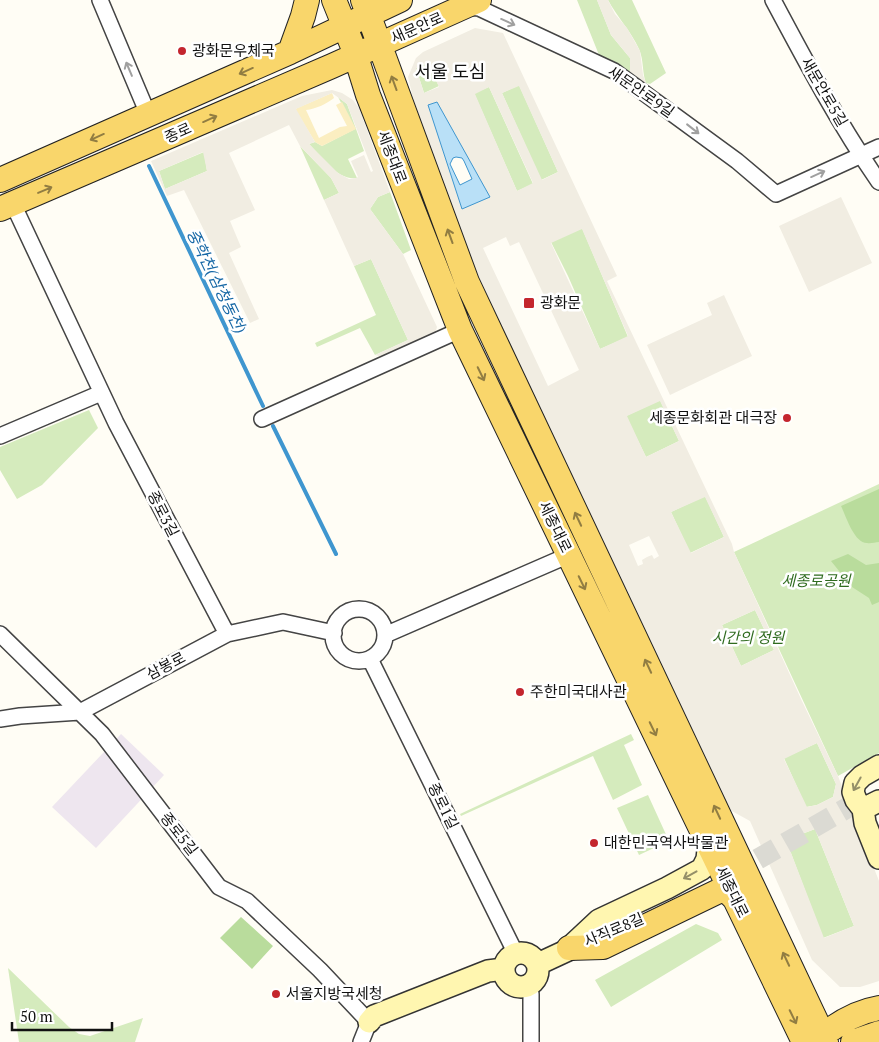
<svg xmlns="http://www.w3.org/2000/svg" width="879" height="1042" font-family="'PT Serif','Noto Sans KR',serif">
	<rect width="100%" height="100%" fill="#fffdf5"/>
	<path fill="#eee6ef" d="M 121,734 L 164,775 L 96,848 L 52,807 Z"/>
	<path fill="#d5ebbd" d="M 577,0 L 597,0 L 611,35 L 630,58 L 630,82 L 614,71 L 599,55 Z
		M 608,0 L 632,0 L 666,73 L 650,84 L 646,83 C 642,73 644,60 639,49 C 631,31 617,17 608,0 Z
		M 427,63 L 439,86 L 424,93 L 416,68 Z
		M 519,85 L 558,172 L 541,180 L 502,93 Z
		M 489,87 L 533,184 L 517,191 L 474,93 Z
		M 338,97 L 347,104 L 364,151 L 348,159 L 357,178 C 337,181 321,156 309,144 L 315,142 L 322,146 L 355,129 Z
		M 300,146 L 331,178 L 339,193 L 324,200 Z
		M 204,152 L 207,171 L 165,189 L 159,171 Z
		M 390,192 L 411,250 L 403,254 L 370,209 L 378,197 Z
		M 582,228 L 628,337 L 600,349 L 568,276 L 551,242 Z
		M 371,259 L 408,340 L 375,355 L 360,328 L 317,347 L 315,343 L 376,315 L 354,266 Z
		M 660,400 L 679,441 L 646,457 L 626,416 Z
		M 89,410 L 98,428 L 42,485 L 17,499 L 0,470 L 0,447 Z
		M 879,484 L 879,753 L 838,776 L 734,552 Z
		M 705,496 L 724,537 L 690,553 L 671,512 Z
		M 755,610 L 774,650 L 741,666 L 722,625 Z
		M 631,734 L 634,740 L 624,745 L 642,785 L 613,800 L 593,756 L 461,816 L 460,814 Z
		M 817,743 L 836,784 L 833,797 L 817,805 L 806,807 L 784,758 Z
		M 648,795 L 669,841 L 639,855 L 617,808 Z
		M 815,829 L 854,926 L 823,938 L 786,840 Z
		M 696,924 L 718,933 L 722,940 L 611,1007 L 595,980 Z
		M 8,968 L 69,1027 L 79,1034 L 90,1036 L 143,1018 L 135,1042 L 19,1042 Z"/>
	<path fill="#b9dc9c" d="M 879,489 L 879,542 C 875,542 871,544 867,543 C 854,543 846,516 841,506 Z
		M 848,554 L 866,565 L 879,563 L 879,602 L 872,605 L 869,598 L 852,587 L 831,561 Z
		M 241,917 L 273,946 L 252,969 L 220,938 Z"/>
	<path fill="#fbeec1" d="M 332,93 L 334,98 C 326,104 316,109 306,110 L 319,138 L 340,127 L 347,126 L 336,105 L 342,102 L 356,129 L 322,146 L 315,142 L 295,109 Z"/>
	<path fill="#f1ede2" fill-rule="evenodd" d="M 597,0 L 608,0 L 615,14 L 627,28 L 640,51 L 643,75 L 646,83 L 630,82 L 630,58 L 611,35 Z
		M 475,28 L 503,33 L 617,276 L 607,281 L 732,544 L 734,552 L 801,699 L 838,776 L 879,881 L 879,981 L 860,987 L 840,987 L 812,960 L 750,821 L 730,810 L 587,513 L 463,242 L 413,98 L 408,77 L 416,58 L 423,52 ZM 428,63 L 439,87 L 424,93 L 416,68 ZM 519,86 L 558,172 L 542,180 L 502,93 ZM 489,87 L 533,183 L 517,191 L 475,94 ZM 456,157 L 462,158 L 464,161 L 472,179 L 459,185 L 450,164 L 453,158 ZM 582,229 L 628,336 L 600,349 L 551,243 ZM 506,237 L 510,246 L 519,242 L 579,370 L 548,386 L 483,248 ZM 660,401 L 679,441 L 646,457 L 627,416 ZM 705,497 L 724,537 L 691,553 L 671,512 ZM 649,536 L 659,556 L 654,559 L 652,555 L 647,557 L 642,560 L 643,564 L 638,566 L 629,545 ZM 755,610 L 774,650 L 741,666 L 722,625 ZM 817,743 L 836,784 L 833,797 L 817,805 L 807,807 L 784,759 ZM 815,829 L 854,926 L 824,938 L 786,840 Z
		M 332,90 L 342,93 L 353,100 L 359,108 L 390,192 L 378,197 L 370,209 L 403,254 L 437,327 L 434,336 L 386,358 L 375,355 L 408,340 L 371,259 L 354,266 L 324,200 L 339,193 L 331,178 L 300,146 L 289,125 L 229,153 L 255,210 L 230,221 L 241,247 L 229,253 L 259,319 L 250,323 L 184,190 L 167,196 L 151,161 L 302,96 ZM 332,93 L 347,104 L 373,171 L 371,172 L 364,155 L 351,161 L 358,177 L 356,178 L 349,179 L 338,173 L 309,144 L 315,142 L 296,109 ZM 203,152 L 207,171 L 165,189 L 159,171 Z
		M 841,197 L 872,263 L 809,292 L 779,226 Z
		M 724,295 L 752,356 L 670,395 L 647,345 L 712,315 L 707,303 Z"/>
	<path fill="#b9e0f7" stroke="#3f96cf" fill-rule="evenodd" d="M 437,102 L 490,197 L 462,209 L 428,105 ZM 456,157 L 462,158 L 464,161 L 472,179 L 460,185 L 450,164 L 453,158 Z"/>
	<g fill="none" stroke-linecap="round" stroke-linejoin="round">
		<path stroke="#3f96cf" stroke-width="4" d="M 149,166 L 263,406
			M 273,426 L 336,554"/>
		<path stroke="#dbdad3" stroke-width="21" stroke-dasharray="21 11" stroke-linecap="butt" d="M 730,875 L 868,796"/>
		<g stroke="#444" stroke-width="18">
			<path id="street" d="M 100,0 L 148,114
				M 773,0 C 806,62 839,124 879,182
				M 466,7 L 479,8 L 614,71 L 737,161 L 776,194 L 879,147
				M 13,204 L 116,423 L 227,634
				M 262,419 L 460,330
				M 0,436 L 101,393
				M333 635a26 26 0 1 1 52 0a26 26 0 1 1-52 0Z
				M 0,634 L 102,734 L 219,887 L 247,901 L 320,970 L 369,1022 L 361,1042
				M 385,635 L 569,555
				M 370,659 L 516,954
				M 0,719 L 20,716 L 80,712 L 227,634 L 283,622 L 334,633
				M 528,986 L 531,994 L 531,1042"/>
		</g>
		<g stroke="#333" stroke-width="24">
			<path id="secondary" d="M 879,766 L 862,776 L 855,783 L 853,792 L 856,800 L 863,809 L 865,823 L 879,858
				M 863,809 L 879,801
				M 569,948 L 599,920 L 667,888 L 702,869 L 707,859 L 708,850 L 705,837
				M504 970a17 17 0 1 1 34 0a17 17 0 1 1-34 0Z
				M 538,964 L 581,944
				M 369,1022 L 374,1016 L 488,971 L 504,969"/>
		</g>
		<g stroke="#222" stroke-width="26">
			<path id="primary" d="M 334,0 L 353,47 L 368,95 L 460,330 L 804,1042
				M 363,0 L 467,282 L 826,1042
				M 290,52 L 303,16 L 307,0
				M 0,180 L 290,52 L 400,0
				M 0,209 L 332,66 L 479,0
				M 569,948 L 603,947 L 721,890 L 726,890 L 736,900
				M 815,1042 C 833,1026 855,1012 879,1008
				M 853,1042 L 879,1033"/>
		</g>
		<use href="#street" stroke="#fff" stroke-width="15"/>
		<use href="#secondary" stroke="#fff6b0" stroke-width="21"/>
		<use href="#primary" stroke="#f9d66b" stroke-width="24"/>
	</g>
	<defs><path id="oneway-shaft" d="M-6 0H5M1.5-3L5.5 0L1.5 3" fill="none" stroke-width="1.6" stroke-linecap="round" stroke-linejoin="round" transform="scale(1.25)"/></defs>
	<g stroke="#a0a0a0">
		<use href="#oneway-shaft" transform="translate(508 22) rotate(24)"/>
		<use href="#oneway-shaft" transform="translate(129 69) rotate(-113)"/>
		<use href="#oneway-shaft" transform="translate(693 129) rotate(38)"/>
		<use href="#oneway-shaft" transform="translate(818 174) rotate(-24)"/>
	</g>
	<g stroke="#917d42">
		<use href="#oneway-shaft" transform="translate(246 71) rotate(156)"/>
		<use href="#oneway-shaft" transform="translate(394 83) rotate(-110)"/>
		<use href="#oneway-shaft" transform="translate(210 119) rotate(-24)"/>
		<use href="#oneway-shaft" transform="translate(97 137) rotate(156)"/>
		<use href="#oneway-shaft" transform="translate(45 190) rotate(-23)"/>
		<use href="#oneway-shaft" transform="translate(450 236) rotate(-110)"/>
		<use href="#oneway-shaft" transform="translate(481 374) rotate(64)"/>
		<use href="#oneway-shaft" transform="translate(578 519) rotate(-115)"/>
		<use href="#oneway-shaft" transform="translate(582 583) rotate(64)"/>
		<use href="#oneway-shaft" transform="translate(648 666) rotate(-115)"/>
		<use href="#oneway-shaft" transform="translate(653 729) rotate(64)"/>
		<use href="#oneway-shaft" transform="translate(717 812) rotate(-115)"/>
		<use href="#oneway-shaft" transform="translate(786 959) rotate(-115)"/>
		<use href="#oneway-shaft" transform="translate(793 1017) rotate(64)"/>
	</g>
	<g stroke="#948f68">
		<use href="#oneway-shaft" transform="translate(857 784) rotate(119)"/>
		<use href="#oneway-shaft" transform="translate(690 875) rotate(151)"/>
	</g>
	<g fill="#c4262e" stroke="#fff" stroke-width="2">
		<circle cx="182" cy="51" r="5"/>
		<rect x="523" y="297" width="12" height="12" rx="2.5"/>
		<circle cx="787" cy="418" r="5"/>
		<circle cx="520" cy="692" r="5"/>
		<circle cx="594" cy="843" r="5"/>
		<circle cx="276" cy="994" r="5"/>
	</g>
	<g text-anchor="middle" stroke-width="5" stroke-linejoin="round" paint-order="stroke">
		<g font-size="15" fill="#111" stroke="#fff">
			<text transform="translate(417 28) rotate(-24)" y="5">새문안로</text>
			<text transform="translate(641 92) rotate(35)" y="5">새문안로9길</text>
			<text transform="translate(824 92) rotate(60)" y="5">새문안로5길</text>
			<text transform="translate(178 133) rotate(-24)" y="5">종로</text>
			<text transform="translate(392 157) rotate(69)" y="5">세종대로</text>
			<text transform="translate(163 514) rotate(63)" y="5">종로3길</text>
			<text transform="translate(555 527) rotate(64)" y="5">세종대로</text>
			<text transform="translate(166 666) rotate(-28)" y="5">삼봉로</text>
			<text transform="translate(443 806) rotate(64)" y="5">종로1길</text>
			<text transform="translate(179 834) rotate(52)" y="5">종로5길</text>
			<text transform="translate(732 892) rotate(64)" y="5">세종대로</text>
			<text transform="translate(614 930) rotate(-23)" y="5">사직로8길</text>
		</g>
		<g font-size="15" fill="#111" stroke="#fff" text-anchor="start">
			<text x="192" y="56">광화문우체국</text>
			<text x="540" y="308">광화문</text>
			<text x="777" y="423" text-anchor="end">세종문화회관 대극장</text>
			<text x="530" y="697">주한미국대사관</text>
			<text x="604" y="848">대한민국역사박물관</text>
			<text x="286" y="999">서울지방국세청</text>
		</g>
		<g font-size="15" font-style="italic" fill="#2f6b1f" stroke="#fff">
			<text x="816" y="586">세종로공원</text>
			<text x="748" y="643">시간의 정원</text>
		</g>
		<g font-size="16" font-style="italic" fill="#1768a6" stroke="#fff">
			<text transform="translate(217 281) rotate(64)" y="6">중학천(삼청동천)</text>
		</g>
		<g font-size="18" fill="#111" stroke="#fff">
			<text x="450" y="78">서울 도심</text>
		</g>
	</g>
	<path d="M12 1022v8h100v-8" fill="none" stroke="#111111" stroke-width="2.5"/>
	<text x="20" y="1022" font-size="15" fill="#111111" stroke="#ffffff" stroke-width="4" paint-order="stroke">50 m</text>
</svg>
